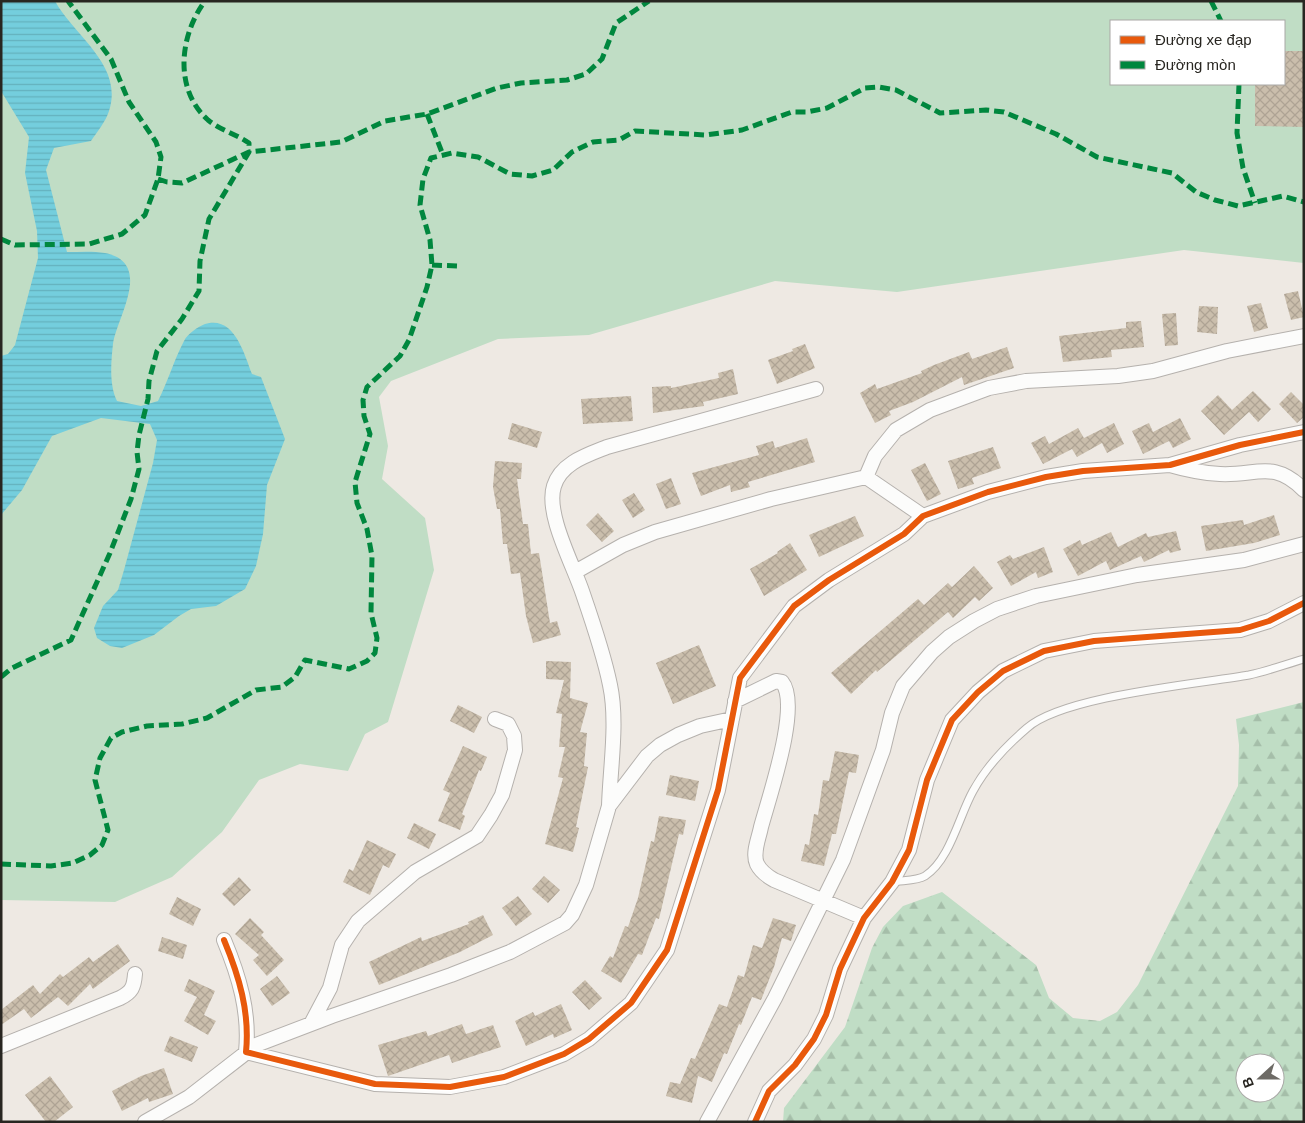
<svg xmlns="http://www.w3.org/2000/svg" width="1305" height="1123" font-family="Arial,sans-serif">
	<defs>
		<pattern id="forest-firs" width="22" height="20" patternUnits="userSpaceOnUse" patternTransform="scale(1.25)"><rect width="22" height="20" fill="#c0ddc5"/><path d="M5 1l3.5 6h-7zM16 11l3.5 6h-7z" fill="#a5bea9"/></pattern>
		<pattern id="water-rules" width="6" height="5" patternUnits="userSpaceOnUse" patternTransform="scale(1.25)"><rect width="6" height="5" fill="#74cedd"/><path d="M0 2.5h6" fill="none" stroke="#64b1bd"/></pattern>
		<pattern id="building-cross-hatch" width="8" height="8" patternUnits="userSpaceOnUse" patternTransform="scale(1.25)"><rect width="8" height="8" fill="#cabeac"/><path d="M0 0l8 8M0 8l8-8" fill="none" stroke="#aea394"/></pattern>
	</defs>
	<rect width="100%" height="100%" fill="#eee9e3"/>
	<path fill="#c0ddc5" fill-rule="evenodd" d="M 1,1 L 1304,1 L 1304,263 L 1184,250 L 897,292 L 775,281 L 589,335 L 498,339 L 391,381 L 379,397 L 388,446 L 382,479 L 425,518 L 434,570 L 388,722 L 365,734 L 348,771 L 300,764 L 259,780 L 222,832 L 172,877 L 115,902 L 1,900 ZM 1111,21 L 1284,21 L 1284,84 L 1111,84 Z"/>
	<path fill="url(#forest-firs)" fill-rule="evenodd" d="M 1304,702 L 1304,1122 L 783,1122 L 784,1108 L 845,1027 L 872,948 L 883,927 L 903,906 L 942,892 L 1036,965 L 1049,998 L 1073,1018 L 1100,1021 L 1117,1012 L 1138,985 L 1238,786 L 1239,745 L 1236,719 ZM 1245,1063 L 1275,1063 L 1275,1093 L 1245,1093 Z"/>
	<path fill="url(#water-rules)" d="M 1,1 L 55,1 C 74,36 124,65 109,111 C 106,121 97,132 91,141 L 54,148 L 46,170 L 67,252 C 80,252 93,251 105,253 C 154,263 117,317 113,344 C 111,362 109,385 117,401 L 141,406 L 158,401 C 168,381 174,360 184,341 C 188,333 198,327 205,324 C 234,315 244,353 252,374 L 261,377 L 285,439 L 267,485 L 263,534 L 256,566 L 245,589 L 216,606 L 191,609 L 179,616 L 154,635 L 122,648 L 110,646 L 97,638 L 94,628 L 103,606 L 118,590 L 124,570 L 153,463 L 157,440 L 150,424 L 101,418 L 52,436 L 22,490 L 1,515 L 1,356 L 8,354 L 15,345 L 38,258 L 37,231 L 25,173 L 29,137 L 1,91 Z"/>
	<path fill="url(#building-cross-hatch)" d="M 1284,51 L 1304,51 L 1304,127 L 1255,126 L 1255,84 L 1284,84 Z
		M 1298,291 L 1304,317 L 1291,320 L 1284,294 Z
		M 1261,303 L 1268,328 L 1254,332 L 1247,306 Z
		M 1199,306 L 1218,307 L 1217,334 L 1197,332 Z
		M 1176,313 L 1178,345 L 1165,346 L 1162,314 Z
		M 1141,321 L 1144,347 L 1111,350 L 1112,357 L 1063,362 L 1059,336 L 1126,328 L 1126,322 Z
		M 805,344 L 815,368 L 777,384 L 768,360 L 793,351 L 792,349 Z
		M 1007,347 L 1014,368 L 964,385 L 962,377 L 913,402 L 889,411 L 891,415 L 875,423 L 860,393 L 875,384 L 877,389 L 922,373 L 921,371 L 934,365 L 969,352 L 972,359 Z
		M 733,369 L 738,394 L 703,402 L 704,406 L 653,413 L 652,387 L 671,386 L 671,388 L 719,378 L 718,373 Z
		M 1253,391 L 1271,409 L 1258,422 L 1249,412 L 1224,435 L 1201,411 L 1218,395 L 1232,410 Z
		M 1291,392 L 1304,405 L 1304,417 L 1297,423 L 1279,404 Z
		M 631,396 L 633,421 L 583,424 L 581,399 Z
		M 1180,418 L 1191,439 L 1173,448 L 1169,441 L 1143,454 L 1132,431 L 1149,423 L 1153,432 Z
		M 512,423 L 542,432 L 537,448 L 508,439 Z
		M 1114,423 L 1124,444 L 1107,453 L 1102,443 L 1077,457 L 1072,449 L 1043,464 L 1031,443 L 1045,436 L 1049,444 L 1078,428 L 1084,438 Z
		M 807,438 L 815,462 L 748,482 L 750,487 L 731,492 L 730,485 L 701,496 L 692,473 L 759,455 L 756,446 L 773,441 L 775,448 Z
		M 993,447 L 1001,468 L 972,478 L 974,484 L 958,489 L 948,461 Z
		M 495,461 L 522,463 L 521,479 L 517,479 L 523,524 L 528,524 L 531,554 L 539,553 L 550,623 L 557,621 L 561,635 L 533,643 L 526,616 L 520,573 L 511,574 L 507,544 L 503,544 L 500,509 L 497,509 L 493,487 Z
		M 925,463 L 941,494 L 927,501 L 911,470 Z
		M 671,478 L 681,504 L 666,509 L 656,484 Z
		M 634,493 L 645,510 L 633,518 L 622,500 Z
		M 598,513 L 614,531 L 602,542 L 586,525 Z
		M 1274,515 L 1280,535 L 1254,543 L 1206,551 L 1201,526 L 1243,520 L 1244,525 Z
		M 855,516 L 864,536 L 819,557 L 809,535 Z
		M 1176,531 L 1181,550 L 1170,553 L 1169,550 L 1144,562 L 1141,556 L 1110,570 L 1106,561 L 1078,576 L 1063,549 L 1080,540 L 1082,545 L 1111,532 L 1118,547 L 1146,533 L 1148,537 Z
		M 790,543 L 807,570 L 764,596 L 750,569 L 778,553 L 777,552 Z
		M 1044,547 L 1053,572 L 1038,578 L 1036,572 L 1011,586 L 997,562 L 1010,555 L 1013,559 Z
		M 974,566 L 993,588 L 979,601 L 975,597 L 953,618 L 948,612 L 877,672 L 876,670 L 851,694 L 831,673 L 918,599 L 924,605 L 948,583 L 952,587 Z
		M 699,645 L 716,686 L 673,704 L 656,663 Z
		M 546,661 L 571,662 L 570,698 L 588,703 L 580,732 L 587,733 L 584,766 L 588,767 L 576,827 L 579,828 L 573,852 L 545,844 L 563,778 L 558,777 L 565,747 L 559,747 L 562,714 L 556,713 L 564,680 L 546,679 Z
		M 458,705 L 482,717 L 474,733 L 450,721 Z
		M 463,746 L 487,757 L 481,771 L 479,770 L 462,814 L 465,816 L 460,830 L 438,821 L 450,793 L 443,790 Z
		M 835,751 L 859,755 L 856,773 L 849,772 L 836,834 L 832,834 L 824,866 L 801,861 L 805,844 L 809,845 L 814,814 L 818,815 L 823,780 L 829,781 Z
		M 670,775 L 699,781 L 695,801 L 666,795 Z
		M 659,816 L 686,820 L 683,835 L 679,834 L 659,919 L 656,918 L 642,955 L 638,954 L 621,983 L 601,971 L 610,956 L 613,958 L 625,926 L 628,927 L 638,898 L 651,841 L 654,842 Z
		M 414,823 L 436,834 L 429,849 L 407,838 Z
		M 367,840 L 396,854 L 389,868 L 383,865 L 370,895 L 343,882 L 349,869 L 353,871 Z
		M 544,876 L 560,890 L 548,903 L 532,889 Z
		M 239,877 L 251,890 L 234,906 L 222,894 Z
		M 518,896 L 532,914 L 516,926 L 502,908 Z
		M 177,897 L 201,909 L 193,926 L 169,914 Z
		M 483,915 L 493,935 L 460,952 L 379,985 L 369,962 L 421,937 L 422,941 L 469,924 L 468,922 Z
		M 250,918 L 264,932 L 261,935 L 284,960 L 267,976 L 253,960 L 259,955 L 235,934 Z
		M 773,918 L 796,925 L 791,941 L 782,938 L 774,967 L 761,1000 L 752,997 L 741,1025 L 739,1024 L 727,1054 L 724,1053 L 712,1082 L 698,1076 L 692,1103 L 666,1096 L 670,1082 L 680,1084 L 691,1058 L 695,1059 L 719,1004 L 727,1007 L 738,975 L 744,977 L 753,945 L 762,948 Z
		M 162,937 L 187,945 L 183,959 L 158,951 Z
		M 118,944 L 130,961 L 93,989 L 90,984 L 68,1006 L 58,997 L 31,1018 L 24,1009 L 1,1025 L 1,1010 L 33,985 L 40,994 L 60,974 L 63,977 L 89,957 L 93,962 Z
		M 277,976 L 290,993 L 272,1006 L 260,989 Z
		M 189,979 L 215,991 L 204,1015 L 216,1021 L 208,1035 L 184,1021 L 197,997 L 184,991 Z
		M 585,980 L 602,998 L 589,1010 L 572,992 Z
		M 561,1004 L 572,1030 L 554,1038 L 553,1034 L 526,1046 L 515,1021 L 533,1012 L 535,1016 Z
		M 462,1024 L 466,1034 L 493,1025 L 501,1047 L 452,1063 L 449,1055 L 388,1076 L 378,1045 L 426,1031 L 428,1036 Z
		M 170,1036 L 198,1047 L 192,1062 L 164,1051 Z
		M 164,1068 L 173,1094 L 149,1102 L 148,1098 L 122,1111 L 112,1091 L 141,1076 Z
		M 50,1076 L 73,1107 L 54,1122 L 46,1122 L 25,1095 Z"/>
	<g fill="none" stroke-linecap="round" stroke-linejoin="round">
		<g stroke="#b5b1ad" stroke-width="9">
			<path id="lane" d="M 892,882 C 902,880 917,881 925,876 C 950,860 959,816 973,791 C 986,767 1006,746 1027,728 C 1063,696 1197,684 1249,675 C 1268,671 1286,664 1304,659"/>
		</g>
		<g stroke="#b5b1ad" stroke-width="16">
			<path id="street" d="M 1170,465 C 1187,470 1203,473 1220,474 C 1257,476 1273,459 1304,490
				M 923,516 L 866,477 L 875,456 L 896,430 L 930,410 L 989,388 L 1026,381 L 1118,376 L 1153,371 L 1227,351 L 1304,336
				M 575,572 L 623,545 L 655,532 L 771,499 L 866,477
				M 735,701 L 776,681 L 782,682 C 801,705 769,797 761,827 C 759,838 752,853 757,864 C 761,872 767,876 774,880 L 864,918
				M 609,806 C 610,769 618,722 610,685 C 604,655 593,623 583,594 C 574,566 545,514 554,486 C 561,463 587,455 607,447 L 816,389
				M 224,940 C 239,976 250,1012 246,1052 L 375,1084 L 450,1087 L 504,1077 L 564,1054 L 589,1039 L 631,1003 L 667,950 L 718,790 L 740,678 L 794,606 L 829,580 L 904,534 L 923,516 L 988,492 L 1046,477 L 1083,471 L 1170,465 L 1240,445 L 1304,432
				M 311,1024 L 330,988 L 342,945 L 358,921 L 415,872 L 477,836 L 491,815 L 502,795 L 515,750 L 514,736 L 508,724 L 495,719
				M 1,1046 L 120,998 C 132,992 134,987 135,974
				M 145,1122 L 189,1097 L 256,1045 L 332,1016 L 451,975 L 510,952 L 565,923 L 572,915 L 586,885 L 609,806 L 647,756 L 660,745 L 678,735 L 700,726 L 732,719
				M 707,1122 L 775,998 L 843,860 L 883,750 L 892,713 L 903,686 L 932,652 L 949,637 L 974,621 L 997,609 L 1036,596 L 1137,575 L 1244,560 L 1304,544
				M 755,1122 L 769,1091 L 795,1065 L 814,1039 L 826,1015 L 840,969 L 864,918 L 892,882 L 909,850 L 927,780 L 952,720 L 978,692 L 1003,671 L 1044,651 L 1094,641 L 1240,630 L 1269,621 L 1304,603"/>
		</g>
		<use href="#lane" stroke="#fcfcfb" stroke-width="7"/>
		<use href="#street" stroke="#fcfcfb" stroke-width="14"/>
		<path stroke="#00873e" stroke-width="5" stroke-dasharray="10 5" stroke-linecap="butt" d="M 1211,1 L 1221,21
			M 1239,84 L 1237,133 L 1243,168 L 1255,203
			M 427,114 L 443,155
			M 158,179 L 167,182 L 182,183 L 249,152 L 341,142 L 385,121 L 427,114 L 497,88 L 521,83 L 567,80 L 586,74 L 602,59 L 616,23 L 649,1
			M 1,239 L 15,245 L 89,244 L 122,234 L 145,215 L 158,179 L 161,157 L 156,142 L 129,102 L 111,59 L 68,1
			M 432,265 L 457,266
			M 1,677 L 12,668 L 71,640 L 110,553 L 131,499 L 139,469 L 137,452 L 139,435 L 148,399 L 149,381 L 157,351 L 182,319 L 199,291 L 200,261 L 209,219 L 249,152 L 249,143 C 236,134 220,130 208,120 C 174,90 179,36 205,1
			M 1,864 L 51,866 L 73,863 L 90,855 L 102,845 L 108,830 L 95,780 L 100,758 L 111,738 L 122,732 L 147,726 L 182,724 L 207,718 L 256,690 L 282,687 L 295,677 L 305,660 L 349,669 L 367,661 L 375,653 L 377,638 L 371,613 L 372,556 L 367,529 L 357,503 L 355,482 L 370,434 L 364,416 L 363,400 L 367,387 L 400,356 L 409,340 L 427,287 L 432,265 L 430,240 L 420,205 L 423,179 L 431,158 L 452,153 L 478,157 L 510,174 L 532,176 L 553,170 L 572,152 L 593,142 L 619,140 L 635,131 L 706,135 L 742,130 L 792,112 L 807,112 L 827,108 L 865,88 L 879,87 L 896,90 L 940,113 L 986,110 L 1004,112 L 1056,134 L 1097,157 L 1172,173 L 1196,192 L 1215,200 L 1238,206 L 1283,196 L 1304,202"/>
		<g stroke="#fff" stroke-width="9">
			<path id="cycleway" d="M 224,940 C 239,976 250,1012 246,1052 L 375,1084 L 450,1087 L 504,1077 L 564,1054 L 589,1039 L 631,1003 L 667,950 L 718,790 L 740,678 L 794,606 L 829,580 L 904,534 L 923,516 L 988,492 L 1046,477 L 1083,471 L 1170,465 L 1240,445 L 1304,432
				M 755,1122 L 769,1091 L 795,1065 L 814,1039 L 826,1015 L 840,969 L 864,918 L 892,882 L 909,850 L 927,780 L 952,720 L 978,692 L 1003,671 L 1044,651 L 1094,641 L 1240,630 L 1269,621 L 1304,603"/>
		</g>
		<use href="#cycleway" stroke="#e8590c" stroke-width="6"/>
	</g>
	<rect width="1305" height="1123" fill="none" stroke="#282621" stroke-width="5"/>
	<rect x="1110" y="20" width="175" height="65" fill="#ffffff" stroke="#a9a8a6"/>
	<rect x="1120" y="36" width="25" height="8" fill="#e8590c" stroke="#a9a8a6"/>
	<text x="1155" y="45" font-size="15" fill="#282621">Đường xe đạp</text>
	<rect x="1120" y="61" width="25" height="8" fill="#00873e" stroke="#a9a8a6"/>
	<text x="1155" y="70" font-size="15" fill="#282621">Đường mòn</text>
	<g transform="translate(1260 1078) rotate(249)"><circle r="24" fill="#ffffff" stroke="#a9a8a6"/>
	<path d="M0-4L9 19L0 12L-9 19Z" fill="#6d6a65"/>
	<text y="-8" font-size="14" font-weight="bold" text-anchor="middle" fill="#282621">B</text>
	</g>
</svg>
